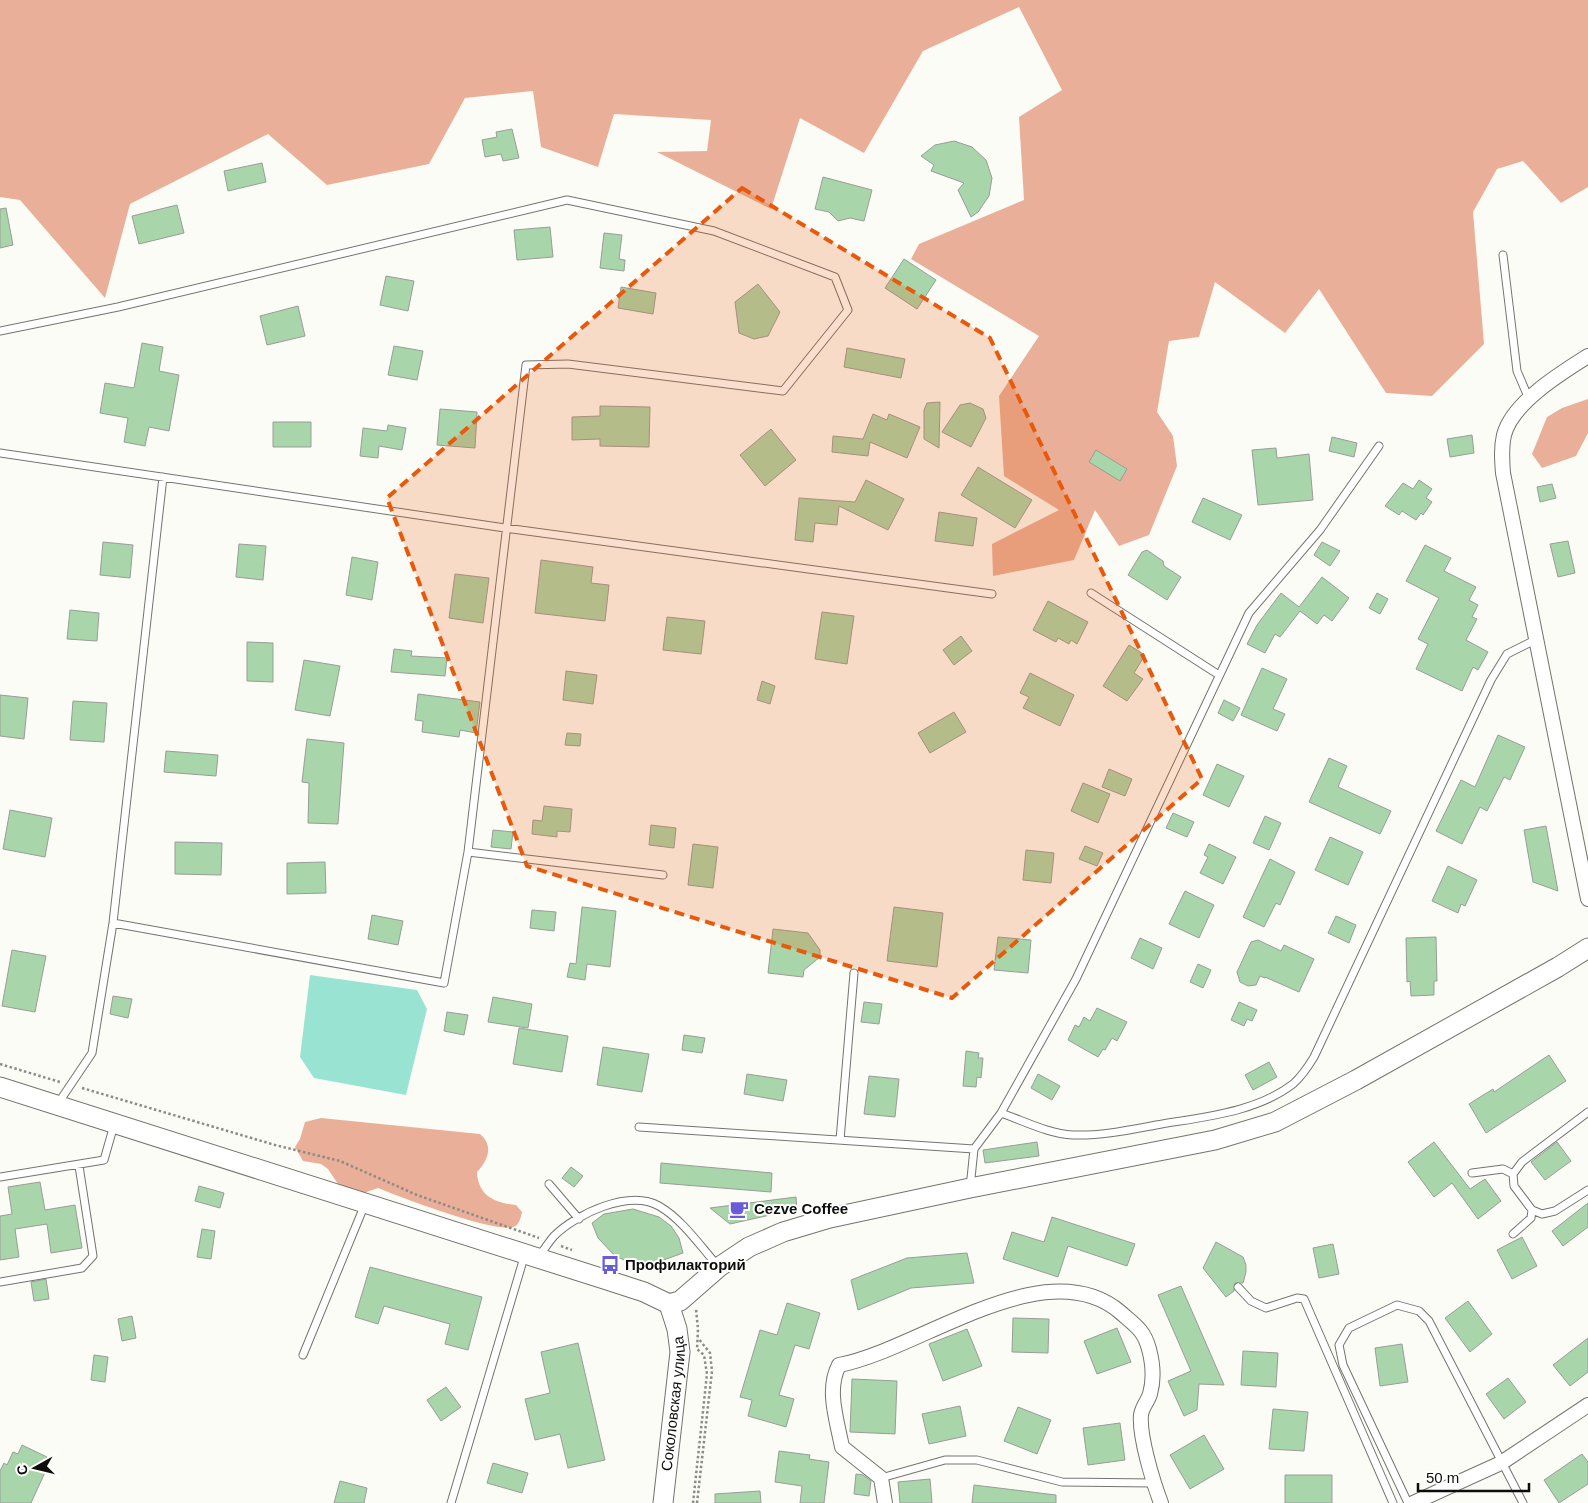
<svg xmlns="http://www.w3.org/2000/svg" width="1588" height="1503" font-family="Helvetica,sans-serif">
	<rect width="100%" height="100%" fill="#fcfcf6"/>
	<path fill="#eaaf98" d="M 0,0 L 1588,0 L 1588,187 L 1561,203 L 1523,161 L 1497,169 L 1473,212 L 1484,344 L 1432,396 L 1386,393 L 1319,289 L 1285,333 L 1215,282 L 1199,337 L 1169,341 L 1157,412 L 1173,436 L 1177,466 L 1149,535 L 1119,546 L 1095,510 L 1074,560 L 993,576 L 992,544 L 1059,510 L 1004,476 L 999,396 L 1039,336 L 911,259 L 919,244 L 1024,200 L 1019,117 L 1062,90 L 1019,7 L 923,51 L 864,153 L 800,118 L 771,209 L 657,152 L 707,151 L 711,120 L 614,114 L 598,167 L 541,147 L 533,91 L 465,98 L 429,164 L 327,185 L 268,134 L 130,204 L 105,298 L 20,200 L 0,197 Z
		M 1588,399 L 1588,433 L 1576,456 L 1542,468 L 1532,454 L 1547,417 L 1562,408 Z
		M 321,1118 L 480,1134 C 494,1146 488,1160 477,1172 C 478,1196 495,1203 516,1205 L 522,1212 C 521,1217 519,1226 513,1227 C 494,1233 400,1197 378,1188 L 361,1194 L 338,1184 L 328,1169 L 321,1164 L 303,1161 L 295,1147 L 300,1139 L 305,1122 Z"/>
	<path fill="#99e3d3" d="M 310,975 L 417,990 L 427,1009 L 406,1095 L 314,1078 L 300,1057 Z"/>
	<path fill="#a8d5a9" stroke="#999d99" d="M 512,129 L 519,158 L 503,161 L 501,154 L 485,157 L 482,140 L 497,137 L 496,132 Z
		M 954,141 L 972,147 L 986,160 L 992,178 L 989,196 L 978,212 L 971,217 L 958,190 L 964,183 L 931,171 L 934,165 L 921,156 L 935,145 Z
		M 262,163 L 266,182 L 228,191 L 224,171 Z
		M 823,177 L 872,190 L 864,221 L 850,218 L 838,221 L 829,212 L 815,209 Z
		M 177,205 L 184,233 L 139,244 L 132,216 Z
		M 6,208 L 13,245 L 0,248 L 0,209 Z
		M 550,227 L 553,257 L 517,260 L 514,230 Z
		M 604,233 L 622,235 L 619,259 L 625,260 L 624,271 L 600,268 Z
		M 904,259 L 936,280 L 917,309 L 885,288 Z
		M 386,276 L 414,281 L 408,311 L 380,305 Z
		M 758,284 L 780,312 L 768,336 L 754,339 L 739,333 L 735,302 Z
		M 621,287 L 656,293 L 653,314 L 618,308 Z
		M 298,306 L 305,336 L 267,345 L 260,316 Z
		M 142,343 L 163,347 L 159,371 L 179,375 L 169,431 L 149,427 L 145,446 L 124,442 L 128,418 L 100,413 L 105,383 L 134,388 Z
		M 394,346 L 423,351 L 417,380 L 388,375 Z
		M 847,348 L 905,359 L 901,378 L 844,367 Z
		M 940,402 L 939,448 L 924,439 L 924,410 L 927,403 Z
		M 970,403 L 983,409 L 986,418 L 971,447 L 942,432 L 960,405 Z
		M 600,406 L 650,407 L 649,447 L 600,446 L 600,439 L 572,440 L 572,417 L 600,416 Z
		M 440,409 L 477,412 L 475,448 L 437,445 Z
		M 873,414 L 887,420 L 889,414 L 920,427 L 907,458 L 870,442 L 868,456 L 832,452 L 833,436 L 863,439 Z
		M 273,422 L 311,422 L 311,447 L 273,447 Z
		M 388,425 L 406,428 L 402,450 L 379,446 L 378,458 L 360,456 L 363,428 L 387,431 Z
		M 771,429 L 796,460 L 765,486 L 740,455 Z
		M 1472,435 L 1474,453 L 1450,457 L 1447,439 Z
		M 1332,437 L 1357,443 L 1354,457 L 1329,451 Z
		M 1276,448 L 1277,458 L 1309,454 L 1313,500 L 1258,505 L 1252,450 Z
		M 1096,450 L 1127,469 L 1120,481 L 1089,462 Z
		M 978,467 L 1032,500 L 1015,528 L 961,495 Z
		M 866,480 L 904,499 L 888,530 L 839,506 L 837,525 L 815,523 L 813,542 L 795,540 L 799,498 L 855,502 Z
		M 1419,480 L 1432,489 L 1426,498 L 1432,502 L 1423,515 L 1421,513 L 1416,520 L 1402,511 L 1399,515 L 1385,506 L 1403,483 L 1413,489 Z
		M 1552,484 L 1556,498 L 1540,502 L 1537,487 Z
		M 1203,498 L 1242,515 L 1230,540 L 1192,522 Z
		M 939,512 L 977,518 L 973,546 L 935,541 Z
		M 1568,541 L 1575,573 L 1558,577 L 1550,544 Z
		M 103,542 L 133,545 L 130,578 L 100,575 Z
		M 1322,542 L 1340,551 L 1330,566 L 1314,555 Z
		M 239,544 L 266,546 L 263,580 L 236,577 Z
		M 1425,545 L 1451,558 L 1444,571 L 1476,587 L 1469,600 L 1478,605 L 1472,617 L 1477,619 L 1466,640 L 1488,652 L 1478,670 L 1473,667 L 1462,691 L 1416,669 L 1428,644 L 1418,639 L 1439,598 L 1406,581 Z
		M 1147,550 L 1163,561 L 1164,566 L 1181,577 L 1167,600 L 1128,575 L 1142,552 Z
		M 352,557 L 378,562 L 372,600 L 346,595 Z
		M 541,560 L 593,567 L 591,583 L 609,585 L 605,621 L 535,613 Z
		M 455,574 L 489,578 L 483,623 L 449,618 Z
		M 1322,577 L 1349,598 L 1332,621 L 1324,615 L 1317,624 L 1300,611 L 1280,637 L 1275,634 L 1265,653 L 1247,644 L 1257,625 L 1281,593 L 1299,607 Z
		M 1377,593 L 1388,599 L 1380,614 L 1369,608 Z
		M 1048,601 L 1088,622 L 1077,644 L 1071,640 L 1069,644 L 1058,638 L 1056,642 L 1033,630 Z
		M 70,610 L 99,613 L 97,641 L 67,639 Z
		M 822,612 L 854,616 L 847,664 L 815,659 Z
		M 667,617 L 705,621 L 701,654 L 663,650 Z
		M 961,636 L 972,651 L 954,665 L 943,650 Z
		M 247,642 L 273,643 L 273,682 L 247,681 Z
		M 1129,645 L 1145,655 L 1134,673 L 1143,679 L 1127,701 L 1103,686 Z
		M 394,649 L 412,651 L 411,656 L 447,658 L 445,676 L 391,672 Z
		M 304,660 L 340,666 L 330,716 L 295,710 Z
		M 1262,668 L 1287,679 L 1273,709 L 1285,714 L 1277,731 L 1241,715 Z
		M 566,671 L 597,675 L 593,704 L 563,700 Z
		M 1030,673 L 1074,695 L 1060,726 L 1023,708 L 1029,697 L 1020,693 Z
		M 762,681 L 775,686 L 770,704 L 757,700 Z
		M 418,694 L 480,702 L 476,733 L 460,730 L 459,737 L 422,732 L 423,721 L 415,720 Z
		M 0,695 L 28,698 L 24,739 L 0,736 Z
		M 1224,700 L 1240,708 L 1233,721 L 1218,713 Z
		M 73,701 L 107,703 L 104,742 L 70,740 Z
		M 954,712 L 966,732 L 930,753 L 918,733 Z
		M 567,733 L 581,734 L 580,746 L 565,745 Z
		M 1498,735 L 1525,747 L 1510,780 L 1504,777 L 1487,811 L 1480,807 L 1462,844 L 1436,831 L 1461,780 L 1475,787 Z
		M 307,739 L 344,743 L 338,824 L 308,823 L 309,783 L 302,782 Z
		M 166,751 L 218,755 L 216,776 L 164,772 Z
		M 1329,758 L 1347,766 L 1338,787 L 1391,811 L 1380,834 L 1309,802 Z
		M 1217,764 L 1244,776 L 1229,807 L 1203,795 Z
		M 1109,769 L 1132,779 L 1125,796 L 1102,787 Z
		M 1083,783 L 1110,794 L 1098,823 L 1071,811 Z
		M 544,806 L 572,809 L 570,832 L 557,831 L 557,837 L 532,834 L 533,820 L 542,821 Z
		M 10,810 L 52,818 L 45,857 L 3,849 Z
		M 1173,813 L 1194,822 L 1187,837 L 1166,828 Z
		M 1265,816 L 1281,823 L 1269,850 L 1253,843 Z
		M 651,825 L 676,828 L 674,848 L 649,845 Z
		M 1546,826 L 1558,891 L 1533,882 L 1524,830 Z
		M 493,830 L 513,832 L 511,849 L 491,847 Z
		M 1330,837 L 1363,852 L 1348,885 L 1315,870 Z
		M 175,842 L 222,843 L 221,875 L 175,874 Z
		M 693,844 L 718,847 L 713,888 L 688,885 Z
		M 1209,844 L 1236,857 L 1223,884 L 1200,873 L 1208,857 L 1204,855 Z
		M 1085,846 L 1103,853 L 1097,866 L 1079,859 Z
		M 1026,850 L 1054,853 L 1051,883 L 1023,880 Z
		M 1270,859 L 1295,872 L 1280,905 L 1276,903 L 1264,927 L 1243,917 Z
		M 325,862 L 326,893 L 287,894 L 287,863 Z
		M 1448,866 L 1477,880 L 1465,906 L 1461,904 L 1458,913 L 1432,901 Z
		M 1185,891 L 1214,905 L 1199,938 L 1169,924 Z
		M 582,907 L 616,911 L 610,967 L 587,964 L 585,980 L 567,977 L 570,963 L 576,964 Z
		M 894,907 L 943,913 L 937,967 L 887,961 Z
		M 532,910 L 556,912 L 554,931 L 530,928 Z
		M 372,915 L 403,921 L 398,945 L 368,939 Z
		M 1336,916 L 1356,925 L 1349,943 L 1328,933 Z
		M 773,929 L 808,933 L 820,950 L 820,957 L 804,970 L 803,977 L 768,973 Z
		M 998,937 L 1031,940 L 1028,973 L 994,970 Z
		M 1436,937 L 1437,981 L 1434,981 L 1434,995 L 1411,996 L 1410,981 L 1407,982 L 1406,938 Z
		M 1140,938 L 1162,948 L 1153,969 L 1131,958 Z
		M 1258,940 L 1281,951 L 1284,945 L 1314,959 L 1299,992 L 1265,977 L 1265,978 L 1260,976 L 1256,985 L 1248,986 L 1240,982 L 1237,972 L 1251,942 Z
		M 12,950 L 46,956 L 35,1012 L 2,1006 Z
		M 1198,964 L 1211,970 L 1203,988 L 1190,982 Z
		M 113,996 L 132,999 L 128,1018 L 110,1014 Z
		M 493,997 L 532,1004 L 528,1028 L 488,1022 Z
		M 864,1002 L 882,1004 L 879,1024 L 861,1022 Z
		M 1239,1002 L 1257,1010 L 1252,1021 L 1247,1019 L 1244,1026 L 1231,1020 Z
		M 1097,1008 L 1127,1022 L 1117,1041 L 1112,1038 L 1105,1050 L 1103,1049 L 1098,1057 L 1068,1040 L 1075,1025 L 1079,1027 L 1084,1017 L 1090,1021 Z
		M 447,1012 L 468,1015 L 464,1035 L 444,1031 Z
		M 519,1028 L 568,1036 L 562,1072 L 513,1064 Z
		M 684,1035 L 705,1038 L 702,1053 L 682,1050 Z
		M 603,1047 L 649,1054 L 642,1092 L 597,1085 Z
		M 966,1051 L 979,1053 L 978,1058 L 983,1058 L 981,1078 L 977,1077 L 976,1087 L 963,1086 Z
		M 1549,1055 L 1566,1081 L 1486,1133 L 1469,1104 L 1493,1089 L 1494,1092 Z
		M 1269,1062 L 1277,1077 L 1253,1090 L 1245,1075 Z
		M 747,1074 L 787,1080 L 783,1101 L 744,1094 Z
		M 1038,1074 L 1060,1086 L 1052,1100 L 1031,1088 Z
		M 869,1076 L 899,1079 L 895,1117 L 864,1114 Z
		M 1037,1142 L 1039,1156 L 985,1163 L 983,1150 Z
		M 1434,1142 L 1470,1189 L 1485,1179 L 1501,1201 L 1478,1219 L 1452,1183 L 1434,1197 L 1408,1162 Z
		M 1557,1142 L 1571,1161 L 1545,1180 L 1531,1162 Z
		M 661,1163 L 772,1173 L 771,1192 L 660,1183 Z
		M 571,1167 L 583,1176 L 574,1187 L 562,1178 Z
		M 40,1182 L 45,1210 L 75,1205 L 82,1248 L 51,1253 L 47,1224 L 15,1229 L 19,1257 L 0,1260 L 0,1216 L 12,1214 L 8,1187 Z
		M 199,1186 L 224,1193 L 220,1208 L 195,1201 Z
		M 796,1197 L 797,1209 L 730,1224 L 710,1208 Z
		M 1588,1203 L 1588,1227 L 1563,1246 L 1552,1231 Z
		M 633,1209 L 659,1217 L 671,1226 L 679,1238 L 683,1253 L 658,1262 L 629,1262 L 615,1256 L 598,1238 L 592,1223 L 604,1214 Z
		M 1052,1217 L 1135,1244 L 1127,1266 L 1068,1246 L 1058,1277 L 1003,1259 L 1012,1232 L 1044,1242 Z
		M 202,1229 L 215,1231 L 211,1259 L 197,1257 Z
		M 1522,1237 L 1537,1266 L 1512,1279 L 1497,1250 Z
		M 1216,1242 L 1243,1257 L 1246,1265 L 1246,1272 L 1243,1283 L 1235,1283 L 1234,1291 L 1226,1297 L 1203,1268 Z
		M 1333,1244 L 1339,1274 L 1319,1278 L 1313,1248 Z
		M 967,1253 L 974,1283 L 911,1288 L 858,1310 L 851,1280 L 907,1258 Z
		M 370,1267 L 482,1297 L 468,1350 L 445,1344 L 450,1324 L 384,1306 L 378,1324 L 355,1317 Z
		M 46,1279 L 49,1299 L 34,1301 L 31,1282 Z
		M 1181,1286 L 1224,1385 L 1199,1384 L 1197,1410 L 1184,1416 L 1168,1381 L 1191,1371 L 1158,1295 Z
		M 1468,1301 L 1492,1334 L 1470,1352 L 1445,1318 Z
		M 787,1303 L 820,1313 L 809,1349 L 795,1345 L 779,1395 L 794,1399 L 786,1427 L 748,1416 L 752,1400 L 740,1397 L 760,1330 L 777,1335 Z
		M 132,1316 L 136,1338 L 122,1341 L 118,1319 Z
		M 1013,1318 L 1049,1319 L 1048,1353 L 1012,1352 Z
		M 1117,1328 L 1131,1362 L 1097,1374 L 1084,1341 Z
		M 967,1329 L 982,1366 L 943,1381 L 929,1344 Z
		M 1588,1338 L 1588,1372 L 1570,1386 L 1553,1365 Z
		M 578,1343 L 605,1460 L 568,1468 L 560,1434 L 535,1440 L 525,1399 L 550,1393 L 541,1352 Z
		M 1402,1344 L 1408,1382 L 1380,1386 L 1375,1348 Z
		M 1243,1351 L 1278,1353 L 1276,1387 L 1241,1385 Z
		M 94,1355 L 108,1357 L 105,1382 L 91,1380 Z
		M 1508,1378 L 1526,1402 L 1504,1419 L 1486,1394 Z
		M 852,1379 L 897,1381 L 895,1434 L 850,1432 Z
		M 446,1387 L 461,1407 L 441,1421 L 427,1400 Z
		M 960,1406 L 966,1436 L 929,1444 L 922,1414 Z
		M 1018,1407 L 1051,1420 L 1037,1454 L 1004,1441 Z
		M 1273,1409 L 1308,1412 L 1304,1451 L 1269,1449 Z
		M 1120,1423 L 1125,1460 L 1088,1465 L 1083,1428 Z
		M 1204,1435 L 1224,1469 L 1190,1489 L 1170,1455 Z
		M 22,1445 L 47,1457 L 43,1466 L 47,1468 L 31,1503 L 0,1503 L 0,1471 L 4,1463 L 7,1465 L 13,1452 L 18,1454 Z
		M 779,1451 L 810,1455 L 809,1459 L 829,1462 L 824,1503 L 800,1503 L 802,1486 L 775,1482 Z
		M 1582,1454 L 1588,1462 L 1588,1484 L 1559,1503 L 1544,1480 Z
		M 493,1463 L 528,1473 L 522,1493 L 487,1483 Z
		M 856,1474 L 863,1475 L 871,1481 L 869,1496 L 854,1494 Z
		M 1285,1475 L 1332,1475 L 1332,1503 L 1285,1503 Z
		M 930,1479 L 932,1503 L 900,1503 L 898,1482 Z
		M 340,1481 L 367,1488 L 364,1503 L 334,1503 Z
		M 974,1485 L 1056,1495 L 1056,1503 L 972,1503 Z
		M 760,1491 L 761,1503 L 715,1503 L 715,1494 Z"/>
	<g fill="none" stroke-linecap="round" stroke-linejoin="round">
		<g stroke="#74746f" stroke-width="9">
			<path id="lane" d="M 1503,255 L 1517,371 L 1529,399
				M 0,331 L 118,307 L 567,200 L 714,231 L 835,277 L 848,310 L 783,391 L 568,364 L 526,365 L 468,852 L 663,875
				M 0,453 L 505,528 L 992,594
				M 1091,593 L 1219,675
				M 113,923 L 444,983 L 468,852
				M 57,1105 L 92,1053 L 113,923 L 163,477
				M 1588,1112 L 1522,1162 L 1513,1174 L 1514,1186 L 1532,1210 L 1542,1214 L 1555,1211 L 1588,1190
				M 1001,1113 C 1024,1121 1049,1134 1073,1135 C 1101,1136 1129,1130 1156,1125 C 1202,1117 1255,1113 1293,1084 C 1302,1076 1308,1067 1314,1057 L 1491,680 L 1507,654 L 1535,640
				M 639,1127 L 974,1149
				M 840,1140 L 854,973
				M 1472,1173 L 1503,1169 L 1513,1174
				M 0,1177 L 104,1160 L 114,1125
				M 549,1184 L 579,1219
				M 970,1188 L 974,1149 L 1001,1113 L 1076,979 L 1249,613 L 1320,530 L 1379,446
				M 1513,1234 L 1531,1218 L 1532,1210
				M 538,1258 C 543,1251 548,1243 554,1236 C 576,1214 629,1189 659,1206 C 683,1220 700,1246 718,1266
				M 0,1282 L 82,1268 L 93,1256 L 79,1166
				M 1238,1287 L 1251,1301 L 1266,1308 L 1297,1298 L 1304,1299 L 1393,1503
				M 303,1355 L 365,1204
				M 881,1478 L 945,1460 L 977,1460 L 1062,1482 L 1154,1483
				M 451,1503 L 525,1254
				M 1408,1503 L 1343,1365 L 1339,1345 L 1349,1328 L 1397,1305 L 1419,1311 L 1429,1321 L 1523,1503"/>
		</g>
		<g stroke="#74746f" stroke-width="16">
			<path id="street" d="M 1588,356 C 1561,373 1512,403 1504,435 C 1501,448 1502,460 1503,473 L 1588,899
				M 885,1503 L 881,1478 L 842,1447 C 837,1420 826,1390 839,1365 C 919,1350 1045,1249 1120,1312 C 1135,1325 1144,1330 1149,1349 C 1153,1364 1154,1380 1150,1394 C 1148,1401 1142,1407 1141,1415 C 1139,1436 1153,1482 1161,1503
				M 1413,1503 L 1501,1463 L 1588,1405"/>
		</g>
		<g stroke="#74746f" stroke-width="21">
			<g id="secondary">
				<path d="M 0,1087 L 607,1280 L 644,1292 L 669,1304 L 680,1301 L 719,1267 L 749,1247 L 783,1232 L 830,1218 L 970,1188 L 1215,1140 L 1275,1122 L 1356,1080 L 1558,967 L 1588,948"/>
				<path id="s1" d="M 663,1503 L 680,1352 L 677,1329 L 669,1304"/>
			</g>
		</g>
		<path stroke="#8b8b87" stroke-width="2.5" stroke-dasharray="2.5 2.5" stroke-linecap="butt" d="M 0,1064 L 60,1082
			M 82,1088 L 275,1145 L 340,1161 L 417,1195 L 539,1238
			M 561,1246 L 572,1250
			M 693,1503 L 707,1374 L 704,1355 L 697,1349 L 698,1329 L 696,1309
			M 697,1503 L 712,1371 L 710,1353 L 698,1338"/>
		<use href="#lane" stroke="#fff" stroke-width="7"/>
		<use href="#street" stroke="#fff" stroke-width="14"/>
		<use href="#secondary" stroke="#fff" stroke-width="19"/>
	</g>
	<path fill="#e8590c" fill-opacity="0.2" stroke="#e8590c" stroke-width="4" stroke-dasharray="10 6" stroke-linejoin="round" d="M 742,188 L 990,338 L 1202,779 L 952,998 L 527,866 L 387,498 Z"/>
	<defs>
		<g id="cafe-bare" transform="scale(1.5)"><path d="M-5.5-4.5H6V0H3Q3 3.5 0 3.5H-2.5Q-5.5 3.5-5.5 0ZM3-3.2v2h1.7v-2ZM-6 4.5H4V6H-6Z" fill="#685dd7" stroke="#fffffe" stroke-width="2.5" paint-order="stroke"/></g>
		<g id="bus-bare" transform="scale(1.5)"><path d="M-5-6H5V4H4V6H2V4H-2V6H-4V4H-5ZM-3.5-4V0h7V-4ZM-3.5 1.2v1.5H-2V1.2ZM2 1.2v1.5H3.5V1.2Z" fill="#685dd7" stroke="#fffffe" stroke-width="2.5" paint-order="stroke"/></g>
	</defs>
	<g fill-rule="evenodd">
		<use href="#cafe-bare" x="739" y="1209"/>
		<use href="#bus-bare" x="610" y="1265"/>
	</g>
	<g text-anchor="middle" stroke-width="4" stroke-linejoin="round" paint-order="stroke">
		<g font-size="15" font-weight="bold" fill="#0d0e0c" stroke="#fffffe" text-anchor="start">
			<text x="754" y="1214">Cezve Coffee</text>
			<text x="625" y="1270">Профилакторий</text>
		</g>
		<g font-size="15" fill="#0d0e0c" stroke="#fffffe">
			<text dy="5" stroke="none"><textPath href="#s1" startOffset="100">Соколовская улица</textPath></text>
		</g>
	</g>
	<g transform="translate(35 1468) rotate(262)" stroke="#fffffe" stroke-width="4" paint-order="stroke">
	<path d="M0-4L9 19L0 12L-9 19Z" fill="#0d0e0c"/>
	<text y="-8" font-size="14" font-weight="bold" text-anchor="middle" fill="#0d0e0c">С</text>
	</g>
	<path d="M1418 1483v8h111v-8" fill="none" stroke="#0d0e0c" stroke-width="2.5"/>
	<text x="1426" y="1483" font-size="15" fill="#0d0e0c" stroke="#fffffe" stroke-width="4" paint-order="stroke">50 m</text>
</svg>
